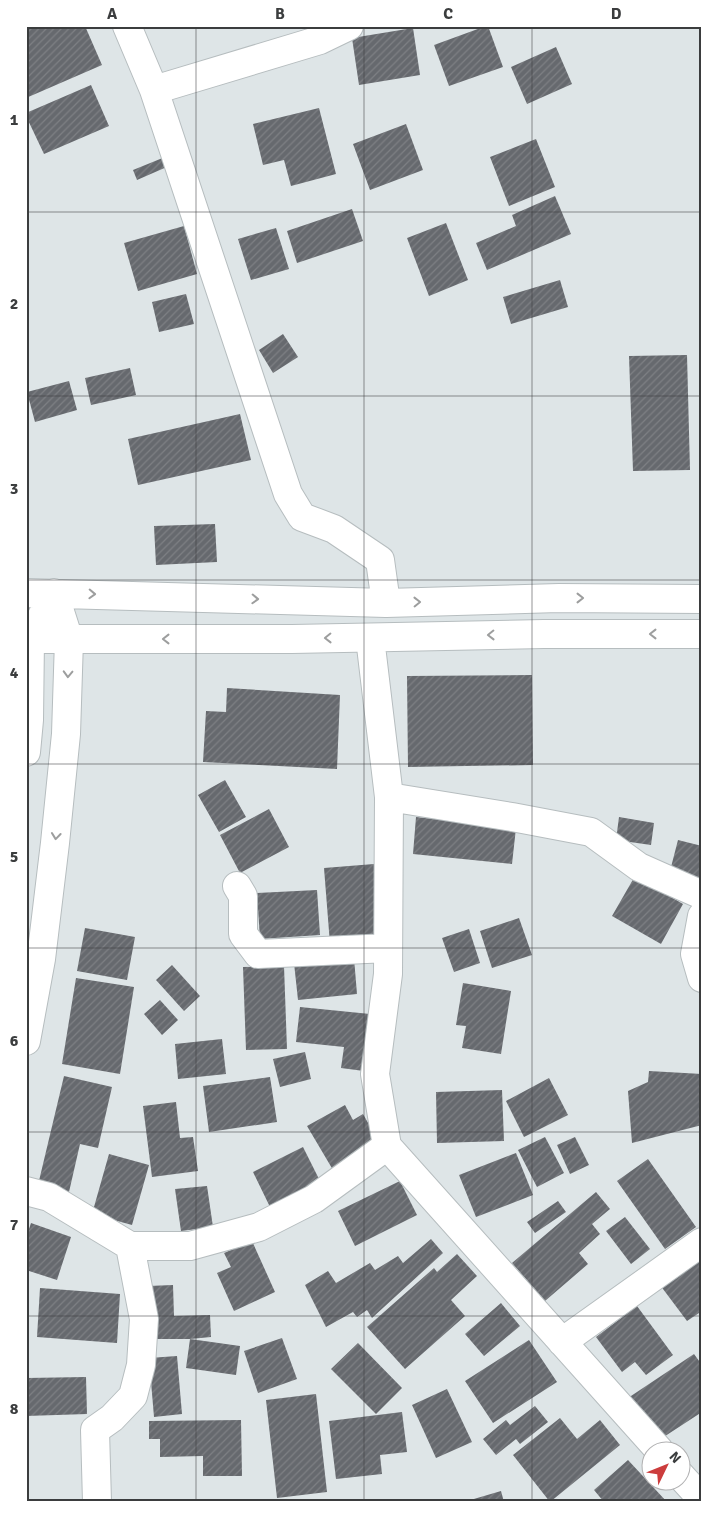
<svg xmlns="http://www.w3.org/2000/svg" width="728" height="1528" font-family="Signika,sans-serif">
	<defs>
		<pattern id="building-hatch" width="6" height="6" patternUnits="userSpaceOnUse" patternTransform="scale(1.25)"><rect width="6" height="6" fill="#66696e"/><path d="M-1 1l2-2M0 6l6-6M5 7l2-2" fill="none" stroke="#7e8084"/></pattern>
	</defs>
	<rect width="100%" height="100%" fill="#dee5e7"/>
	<path fill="url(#building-hatch)" d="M 26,26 L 85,26 L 102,65 L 26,98 Z
		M 486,26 L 488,26 L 503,67 L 449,86 L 434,45 Z
		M 413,28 L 420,75 L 359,85 L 352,38 Z
		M 556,47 L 572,84 L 527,104 L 511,67 Z
		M 91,85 L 109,126 L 44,154 L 26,116 L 26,113 Z
		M 319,108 L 336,174 L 291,186 L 284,160 L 263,165 L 253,124 Z
		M 406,124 L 423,170 L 370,190 L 353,144 Z
		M 536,139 L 555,187 L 509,206 L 490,157 Z
		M 165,157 L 169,166 L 137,180 L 133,170 Z
		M 555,196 L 571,234 L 487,270 L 476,243 L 516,226 L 512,215 Z
		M 352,209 L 363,241 L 297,263 L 287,231 Z
		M 446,223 L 468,280 L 429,296 L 407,238 Z
		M 184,226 L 197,274 L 138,291 L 124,243 Z
		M 276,228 L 289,269 L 251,280 L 238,239 Z
		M 560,280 L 568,307 L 511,324 L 503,297 Z
		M 186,294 L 194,324 L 159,332 L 152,302 Z
		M 283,334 L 298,357 L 273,373 L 259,350 Z
		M 687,355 L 690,470 L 633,471 L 629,356 Z
		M 130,368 L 136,395 L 91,405 L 85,378 Z
		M 69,381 L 77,410 L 35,422 L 27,392 Z
		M 240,414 L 251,460 L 138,485 L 128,439 Z
		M 215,524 L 217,562 L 156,565 L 154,526 Z
		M 532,675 L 533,765 L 408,767 L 407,676 Z
		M 227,688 L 340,695 L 337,769 L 203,762 L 206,711 L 226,712 Z
		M 225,780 L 246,817 L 219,832 L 198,795 Z
		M 269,809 L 289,847 L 240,873 L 220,835 Z
		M 416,817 L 516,828 L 512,864 L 413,854 Z
		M 619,817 L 654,823 L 651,845 L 616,840 Z
		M 678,840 L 702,846 L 701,879 L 670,871 Z
		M 374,864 L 380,940 L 330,944 L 324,868 Z
		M 635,876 L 683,904 L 661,944 L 612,916 Z
		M 317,890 L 320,935 L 260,939 L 257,893 Z
		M 519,918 L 532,955 L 492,968 L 480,931 Z
		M 85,928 L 135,937 L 127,980 L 77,971 Z
		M 469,929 L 480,963 L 454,972 L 442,938 Z
		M 354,958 L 357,994 L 298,1000 L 294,963 Z
		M 172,965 L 200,996 L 184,1011 L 156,980 Z
		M 284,966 L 287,1049 L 246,1050 L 243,967 Z
		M 76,978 L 134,987 L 120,1074 L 62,1064 Z
		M 463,983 L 511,991 L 501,1054 L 462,1048 L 466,1026 L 456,1025 Z
		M 160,1000 L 178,1020 L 162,1035 L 144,1014 Z
		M 300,1007 L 370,1014 L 364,1071 L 341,1068 L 344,1047 L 296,1042 Z
		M 222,1039 L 226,1074 L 178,1079 L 175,1044 Z
		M 305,1052 L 311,1079 L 280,1087 L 273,1059 Z
		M 649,1071 L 702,1074 L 702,1125 L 632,1143 L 628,1091 L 648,1082 Z
		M 64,1076 L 112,1087 L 98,1148 L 80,1144 L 69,1192 L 38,1185 Z
		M 270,1077 L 277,1122 L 209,1132 L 203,1086 Z
		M 549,1078 L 568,1115 L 524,1137 L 506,1101 Z
		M 502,1090 L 504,1141 L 437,1143 L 436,1092 Z
		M 176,1102 L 180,1138 L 193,1137 L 198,1171 L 152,1177 L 143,1106 Z
		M 345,1105 L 353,1120 L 363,1114 L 380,1144 L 333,1170 L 307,1126 Z
		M 545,1137 L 564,1173 L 537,1187 L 518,1150 Z
		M 575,1137 L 589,1165 L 570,1174 L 557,1145 Z
		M 303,1147 L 321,1183 L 270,1207 L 253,1172 Z
		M 516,1153 L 533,1195 L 476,1217 L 459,1175 Z
		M 109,1154 L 149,1165 L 132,1225 L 92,1214 Z
		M 648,1159 L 696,1227 L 665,1249 L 617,1181 Z
		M 400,1181 L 417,1215 L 355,1246 L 338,1211 Z
		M 207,1186 L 213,1227 L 181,1231 L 175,1189 Z
		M 596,1192 L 610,1209 L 592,1224 L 600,1234 L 579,1253 L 588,1264 L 545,1301 L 512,1263 Z
		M 558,1201 L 566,1212 L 535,1233 L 527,1222 Z
		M 625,1217 L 650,1249 L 631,1264 L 606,1231 Z
		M 31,1223 L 71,1237 L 57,1280 L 26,1270 L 26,1238 Z
		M 431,1239 L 443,1253 L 372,1318 L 367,1310 L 357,1317 L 353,1312 L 326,1327 L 305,1285 L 328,1271 L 336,1283 L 370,1263 L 375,1270 L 398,1256 L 403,1263 Z
		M 252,1241 L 275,1292 L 234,1311 L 217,1273 L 231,1267 L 224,1253 Z
		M 457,1254 L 477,1276 L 451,1300 L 465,1316 L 405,1369 L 367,1327 L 434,1268 L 437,1272 Z
		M 702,1255 L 702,1311 L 687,1321 L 660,1285 Z
		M 173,1285 L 174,1316 L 210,1315 L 211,1337 L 190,1339 L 240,1346 L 236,1375 L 186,1368 L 190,1339 L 150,1339 L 148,1286 Z
		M 40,1288 L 120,1294 L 117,1343 L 37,1337 Z
		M 501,1303 L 520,1326 L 484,1356 L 465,1334 Z
		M 637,1306 L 673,1355 L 646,1375 L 635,1362 L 622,1372 L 596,1337 Z
		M 282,1338 L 297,1379 L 258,1393 L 244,1351 Z
		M 529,1340 L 557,1382 L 493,1423 L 465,1381 Z
		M 358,1343 L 402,1388 L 376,1414 L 331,1369 Z
		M 694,1354 L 702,1365 L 702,1412 L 656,1442 L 628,1398 Z
		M 177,1356 L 182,1414 L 154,1417 L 149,1358 Z
		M 86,1377 L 87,1414 L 26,1416 L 26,1378 Z
		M 447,1389 L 472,1442 L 436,1458 L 412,1405 Z
		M 316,1394 L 327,1492 L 277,1498 L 266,1400 Z
		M 535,1406 L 548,1422 L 520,1444 L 516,1439 L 496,1455 L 483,1439 L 506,1420 L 510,1425 Z
		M 402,1412 L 407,1452 L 380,1455 L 382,1474 L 336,1479 L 329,1421 Z
		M 560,1418 L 577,1439 L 600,1420 L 620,1445 L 550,1502 L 513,1455 Z
		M 241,1420 L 242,1476 L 203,1476 L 203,1456 L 160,1457 L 160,1439 L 149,1439 L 149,1421 Z
		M 628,1460 L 667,1502 L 604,1502 L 594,1490 Z
		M 501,1491 L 504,1502 L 467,1502 L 467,1501 Z"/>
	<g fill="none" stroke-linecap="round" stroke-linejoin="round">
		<g stroke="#b6bdbf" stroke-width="30">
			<path id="minor" d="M 127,26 L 154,90 L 288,494 L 302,517 L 334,529 L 380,560 L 386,603
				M 154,90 L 320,40 L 349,26
				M 26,593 L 386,603 L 559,598 L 702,599
				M 370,638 L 389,797 L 388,974 L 375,1074 L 387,1146 L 659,1450
				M 26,639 L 292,639 L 544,634 L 702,634
				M 26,752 L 29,720 L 30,639 L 54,593
				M 389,797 L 512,817 L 591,832 L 639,867 L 702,895
				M 237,886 L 243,896 L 243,934 L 258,954 L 388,948
				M 702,916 L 695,954 L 702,978
				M 26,1041 L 41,959 L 55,843 L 66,734 L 69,640 L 54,593
				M 26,1191 L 49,1197 L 130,1246 L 190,1246 L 259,1227 L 314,1199 L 387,1146
				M 562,1342 L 702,1242
				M 680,1475 L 702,1499
				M 97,1502 L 95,1430 L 112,1418 L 133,1396 L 141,1365 L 144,1319 L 130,1246"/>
		</g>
		<use href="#minor" stroke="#fff" stroke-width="28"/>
	</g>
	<defs><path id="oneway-chevron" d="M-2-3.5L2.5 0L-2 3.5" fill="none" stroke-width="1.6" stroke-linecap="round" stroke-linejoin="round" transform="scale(1.25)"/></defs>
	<g stroke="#9d9e9e">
		<use href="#oneway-chevron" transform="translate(92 594) rotate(2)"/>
		<use href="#oneway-chevron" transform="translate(580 598)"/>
		<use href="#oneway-chevron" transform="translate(255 599) rotate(2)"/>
		<use href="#oneway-chevron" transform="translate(417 602) rotate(-1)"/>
		<use href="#oneway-chevron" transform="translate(653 634) rotate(180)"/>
		<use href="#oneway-chevron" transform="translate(491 635) rotate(179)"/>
		<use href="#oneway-chevron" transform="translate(328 638) rotate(179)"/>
		<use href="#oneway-chevron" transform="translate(166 639) rotate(180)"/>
		<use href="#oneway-chevron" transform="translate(68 674) rotate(92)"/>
		<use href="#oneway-chevron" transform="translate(56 836) rotate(96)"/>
	</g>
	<path fill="none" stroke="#3b3d3e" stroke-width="1" stroke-opacity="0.55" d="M 196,26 L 196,1502M 364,26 L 364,1502M 532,26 L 532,1502M 26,212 L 702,212M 26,396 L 702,396M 26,580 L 702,580M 26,764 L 702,764M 26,948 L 702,948M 26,1132 L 702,1132M 26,1316 L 702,1316"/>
	<rect width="728" height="1528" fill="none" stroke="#ffffff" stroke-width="55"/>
	<g transform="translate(666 1466) rotate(47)"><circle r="24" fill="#ffffff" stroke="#b1b1b2"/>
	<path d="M0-4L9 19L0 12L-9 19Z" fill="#cc3d3d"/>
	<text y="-8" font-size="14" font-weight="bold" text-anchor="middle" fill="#3b3d3e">N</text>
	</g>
	<rect x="28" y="28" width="672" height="1472" fill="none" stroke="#3b3d3e" stroke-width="2"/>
	<g font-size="16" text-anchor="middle" font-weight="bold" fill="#3b3d3e">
		<text x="112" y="19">A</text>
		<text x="280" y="19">B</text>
		<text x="448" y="19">C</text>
		<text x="616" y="19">D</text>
		<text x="14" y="125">1</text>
		<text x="14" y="309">2</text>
		<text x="14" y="494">3</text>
		<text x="14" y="678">4</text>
		<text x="14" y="862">5</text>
		<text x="14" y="1046">6</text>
		<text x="14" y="1230">7</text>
		<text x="14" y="1414">8</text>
	</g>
</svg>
